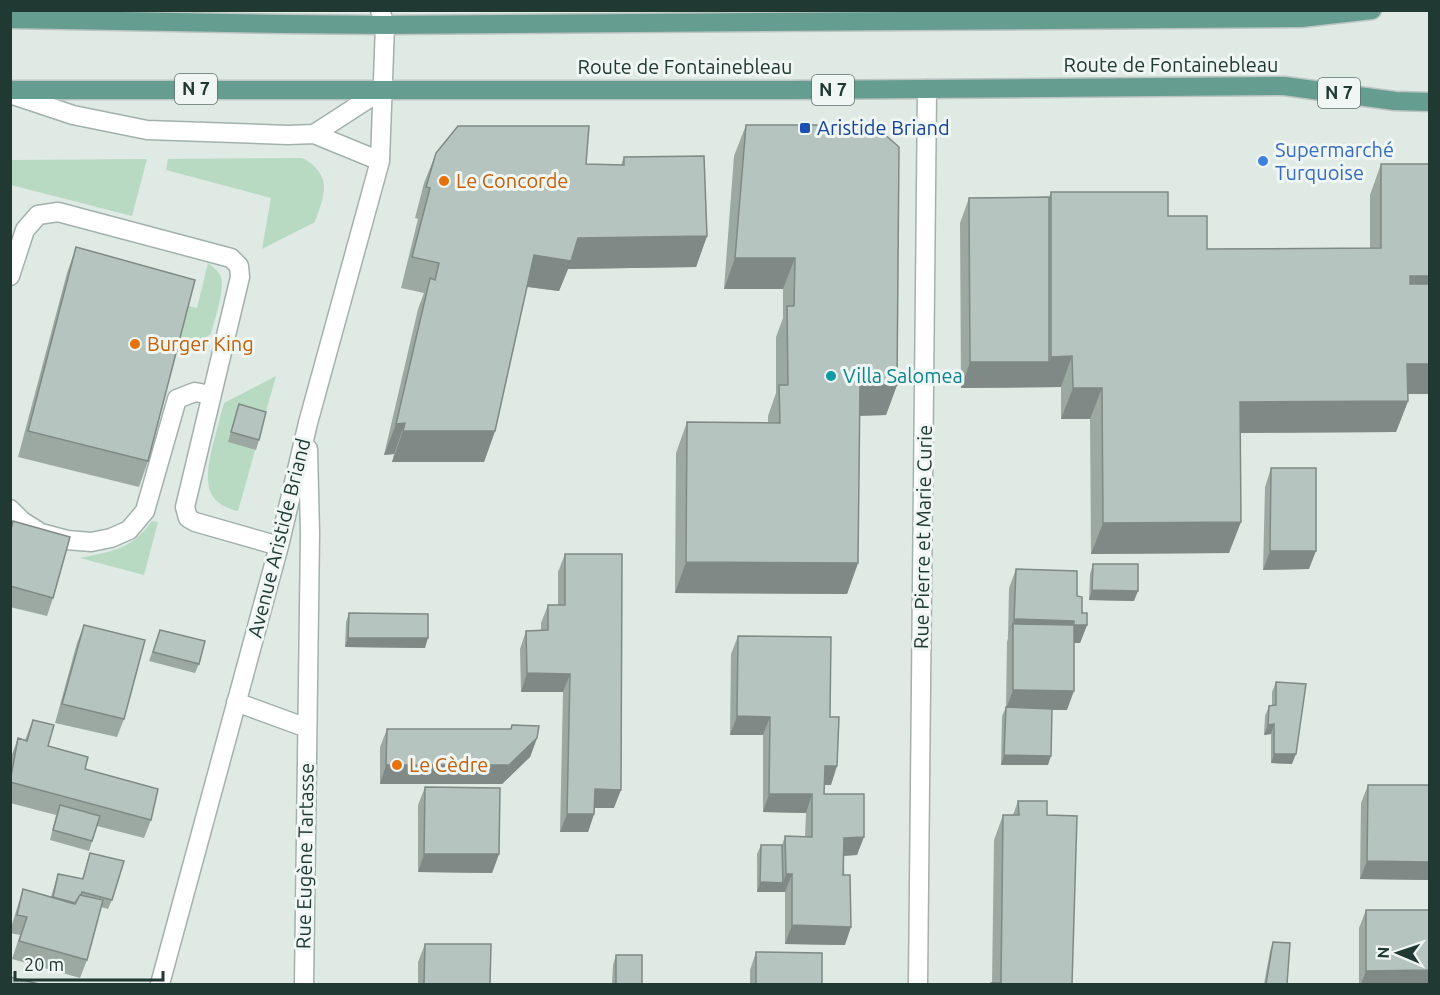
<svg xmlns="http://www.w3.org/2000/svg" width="1440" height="995" font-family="Ubuntu,sans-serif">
	<rect width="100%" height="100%" fill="#dfeae5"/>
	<path fill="#b8dac3" d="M 302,158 C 313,163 325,175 324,188 C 324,198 318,213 315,222 L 262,249 L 271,198 L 166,170 L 168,159 Z
		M 147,159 L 132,216 L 11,185 L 11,160 Z
		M 208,263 C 213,267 219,271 221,277 C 225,292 214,320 211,334 L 197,343 L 181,355 L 174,353 L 186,305 L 197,308 Z
		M 276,376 L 238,511 C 200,503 206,473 213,444 C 217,430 220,416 224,403 Z
		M 152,521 L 158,522 L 144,575 L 80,558 C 113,551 131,550 152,521 Z"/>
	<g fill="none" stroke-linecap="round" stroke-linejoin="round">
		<g stroke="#a2b1ac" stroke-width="21">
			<path id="minor" d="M 10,94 L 73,115 L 147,130 L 288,135 L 314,134 L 380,161
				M 314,134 L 382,90
				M 10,276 L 25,230 L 38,215 L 58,212 L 231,258 L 239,266 L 240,277 L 185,507 L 188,518 L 195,522 L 279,546
				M 10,509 L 22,521 L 41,533 L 67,540 L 91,542 L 111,538 L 129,530 L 145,511 L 177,399 L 195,392 L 211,395
				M 236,702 L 307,728
				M 160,984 L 279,546 L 308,423 L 380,161 L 385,25 L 380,10
				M 304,984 L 310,533 L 308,449
				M 918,984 L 927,89"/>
		</g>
		<g stroke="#bcc4c2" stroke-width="21">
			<path id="major" d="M 10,19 L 286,24 L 385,25 L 1301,18 L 1372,10
				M 10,90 L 791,90 L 1284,86 L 1395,101 L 1430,102"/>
		</g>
		<use href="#minor" stroke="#fff" stroke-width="18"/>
		<use href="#major" stroke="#659d91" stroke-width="18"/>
	</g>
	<path fill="#9ca9a3" d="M 746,125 L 897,385 L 886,415 L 859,416 L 858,563 L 847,594 L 675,593 L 676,453 L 687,422 L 768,423 L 768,416 L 776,393 L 776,337 L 783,318 L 783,289 L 724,289 L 734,156 Z
		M 436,153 L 586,164 L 621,165 L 624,157 L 707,236 L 696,267 L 568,269 L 559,291 L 527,287 L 495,431 L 484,462 L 392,462 L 394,454 L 384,455 L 418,309 L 424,293 L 401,288 L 418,219 L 415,218 L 424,183 Z
		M 1381,164 L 1430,164 L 1430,394 L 1407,394 L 1408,401 L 1396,432 L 1240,433 L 1229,553 L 1091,554 L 1090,419 L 1061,419 L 1061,387 L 961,388 L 960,223 L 969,198 L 1049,197 L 1051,192 L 1168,216 L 1207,249 L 1370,248 L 1370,195 Z
		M 76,247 L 148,461 L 139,487 L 18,457 L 67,273 Z
		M 239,404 L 259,440 L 256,450 L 228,442 Z
		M 1271,468 L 1309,569 L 1263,570 L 1265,487 Z
		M 13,521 L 53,598 L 47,616 L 10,607 L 10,529 Z
		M 565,554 L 614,808 L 595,808 L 594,814 L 588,832 L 560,832 L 563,692 L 521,692 L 520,649 L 526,631 L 541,630 L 541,623 L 548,605 L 558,605 L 558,572 Z
		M 1093,564 L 1134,601 L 1089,600 L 1090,574 Z
		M 1016,569 L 1077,596 L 1087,625 L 1080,643 L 1074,643 L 1067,710 L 1052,710 L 1048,765 L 1001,765 L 1002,716 L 1006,707 L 1007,642 L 1008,638 L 1009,588 Z
		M 349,613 L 425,648 L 345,647 L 346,622 Z
		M 84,625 L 124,719 L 117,737 L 55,723 L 77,643 Z
		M 160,630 L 199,664 L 195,673 L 149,661 Z
		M 738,636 L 830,717 L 831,785 L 824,785 L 824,794 L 857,855 L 844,856 L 845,945 L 785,944 L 785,892 L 757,892 L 757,854 L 761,845 L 782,845 L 785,836 L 805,837 L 806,813 L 763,812 L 763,735 L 730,735 L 731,654 Z
		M 1276,682 L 1292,764 L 1271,763 L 1271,734 L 1264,735 L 1265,716 L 1269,706 L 1272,705 L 1272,692 Z
		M 33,720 L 48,746 L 85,769 L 151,820 L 144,838 L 97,826 L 89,851 L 50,840 L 56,815 L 10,803 L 11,757 L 18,738 L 25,740 Z
		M 387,729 L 511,729 L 537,738 L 530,757 L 502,784 L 380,784 L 380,747 Z
		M 1368,785 L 1430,785 L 1430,880 L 1360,879 L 1361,803 Z
		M 425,787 L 499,854 L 492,873 L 418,872 L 418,805 Z
		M 1018,801 L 1047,815 L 1072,984 L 990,984 L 992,983 L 994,840 L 1003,815 L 1013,815 Z
		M 90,853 L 112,900 L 108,909 L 101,907 L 87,960 L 80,978 L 12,959 L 20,935 L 10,933 L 10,931 L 17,908 L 23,889 L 51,897 L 58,874 L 82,879 Z
		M 1366,910 L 1430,984 L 1359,984 L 1359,928 Z
		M 1273,942 L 1287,984 L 1264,984 L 1270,951 Z
		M 425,944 L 490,984 L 418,984 L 418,962 Z
		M 756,952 L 822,984 L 750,984 L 750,970 Z
		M 616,955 L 642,984 L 612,984 L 613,965 Z"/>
	<path fill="#7f8985" d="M 707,236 L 696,267 L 568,269 L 559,291 L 522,286 L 534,255 L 578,238 Z
		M 735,258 L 795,258 L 783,289 L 724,289 Z
		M 1410,276 L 1430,276 L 1430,306 L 1399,307 Z
		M 1072,356 L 1061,387 L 961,388 L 970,362 L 1049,362 L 1051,357 Z
		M 1407,364 L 1430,364 L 1430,394 L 1396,394 Z
		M 860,385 L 897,385 L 886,415 L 848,416 Z
		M 1073,388 L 1102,388 L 1090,419 L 1061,419 Z
		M 1408,401 L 1396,432 L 1229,433 L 1240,402 Z
		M 405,423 L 394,454 L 384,455 L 396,424 Z
		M 403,431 L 495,431 L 484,462 L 392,462 Z
		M 1241,522 L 1229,553 L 1091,554 L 1103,523 Z
		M 1270,551 L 1316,551 L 1309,569 L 1263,570 Z
		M 686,562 L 858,563 L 847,594 L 675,593 Z
		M 1092,590 L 1138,591 L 1134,601 L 1089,600 Z
		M 1014,619 L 1074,621 L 1068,639 L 1013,624 L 1007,638 Z
		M 1074,625 L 1087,625 L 1080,643 L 1068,643 Z
		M 348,638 L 428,638 L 425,648 L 345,647 Z
		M 527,673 L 570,674 L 563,692 L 521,692 Z
		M 1013,690 L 1074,691 L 1067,710 L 1006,709 Z
		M 737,716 L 770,717 L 763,735 L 730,735 Z
		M 1274,724 L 1271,734 L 1264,735 L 1268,725 Z
		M 537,738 L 530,757 L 502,784 L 380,784 L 386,765 Z
		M 1274,754 L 1296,754 L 1292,764 L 1271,763 Z
		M 1004,755 L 1051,756 L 1048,765 L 1001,765 Z
		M 825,766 L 837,766 L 831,785 L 818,785 Z
		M 595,789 L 621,790 L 614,808 L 589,808 Z
		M 769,794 L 812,794 L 806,813 L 763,812 Z
		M 567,814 L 594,814 L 588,832 L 560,832 Z
		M 864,837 L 857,855 L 837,856 L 844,838 Z
		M 424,854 L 499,854 L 492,873 L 418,872 Z
		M 1367,861 L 1430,862 L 1430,880 L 1360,879 Z
		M 786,874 L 792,874 L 785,892 L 757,892 L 760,882 L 783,883 Z
		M 792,925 L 851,927 L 845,945 L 785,944 Z
		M 1430,970 L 1430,984 L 1361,984 L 1366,971 Z"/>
	<path fill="#b5c4be" stroke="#7f8985" stroke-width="1.5" d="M 746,125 L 874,125 L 899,147 L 897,385 L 860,385 L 858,563 L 686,562 L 687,422 L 780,423 L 779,385 L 788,385 L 787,306 L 794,306 L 795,258 L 735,258 Z
		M 458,126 L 589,126 L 586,164 L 624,165 L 624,157 L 704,156 L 707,236 L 578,238 L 571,261 L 534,255 L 495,431 L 403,431 L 405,423 L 396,424 L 430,278 L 435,280 L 439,263 L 412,257 L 430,188 L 426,187 L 436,153 Z
		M 1381,164 L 1430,164 L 1430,276 L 1410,276 L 1410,284 L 1430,284 L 1430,364 L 1407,364 L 1408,401 L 1240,402 L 1241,522 L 1103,523 L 1102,388 L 1073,388 L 1072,356 L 1051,357 L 1051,192 L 1168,192 L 1168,216 L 1207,216 L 1207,249 L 1381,248 Z
		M 1049,197 L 1049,362 L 970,362 L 969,198 Z
		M 76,247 L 195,280 L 148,461 L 28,431 Z
		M 239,404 L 266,412 L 259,440 L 231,432 Z
		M 1271,468 L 1316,468 L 1316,551 L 1270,551 Z
		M 13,521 L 70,537 L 53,598 L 10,586 L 10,533 Z
		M 565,554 L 622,554 L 621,790 L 595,789 L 594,814 L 567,814 L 570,674 L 527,673 L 526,631 L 548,630 L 548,605 L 565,605 Z
		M 1093,564 L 1138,564 L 1138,591 L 1092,590 Z
		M 1016,569 L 1077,571 L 1077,596 L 1082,597 L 1082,613 L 1087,613 L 1087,625 L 1074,625 L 1074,621 L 1014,619 Z
		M 349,613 L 428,614 L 428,638 L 348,638 Z
		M 1013,624 L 1074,625 L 1074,691 L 1013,690 Z
		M 84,625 L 145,640 L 124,719 L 62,704 Z
		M 160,630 L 205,641 L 199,664 L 153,652 Z
		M 738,636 L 831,637 L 830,717 L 839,717 L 837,766 L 825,766 L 824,794 L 864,794 L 864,837 L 844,838 L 843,875 L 850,875 L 851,927 L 792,925 L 792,874 L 786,874 L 785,836 L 812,837 L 812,794 L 769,794 L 770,717 L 737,716 Z
		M 1276,682 L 1306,684 L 1296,754 L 1274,754 L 1274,724 L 1268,725 L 1269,706 L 1276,705 Z
		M 1006,707 L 1052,709 L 1051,756 L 1004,755 Z
		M 33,720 L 54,725 L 48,746 L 88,757 L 85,769 L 158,789 L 151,820 L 10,782 L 18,738 L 27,741 Z
		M 512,725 L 539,726 L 537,738 L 509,765 L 386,765 L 387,729 L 511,729 Z
		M 1368,785 L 1430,785 L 1430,862 L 1367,861 Z
		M 425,787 L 500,788 L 499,854 L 424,854 Z
		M 1018,801 L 1047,801 L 1047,815 L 1077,816 L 1072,984 L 991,984 L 991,983 L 1001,983 L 1003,815 L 1019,815 Z
		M 60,805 L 100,816 L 92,841 L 53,830 Z
		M 761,845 L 782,845 L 783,883 L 760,882 Z
		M 90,853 L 124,861 L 112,900 L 82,892 L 81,895 L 80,895 L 75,903 L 53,897 L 58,874 L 83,879 Z
		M 23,889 L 75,904 L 80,895 L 103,900 L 87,960 L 19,941 L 27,917 L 17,915 Z
		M 1366,910 L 1430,910 L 1430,970 L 1366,971 Z
		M 1273,942 L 1290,943 L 1287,984 L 1266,984 Z
		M 425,944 L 491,944 L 490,984 L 424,984 Z
		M 756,952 L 822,953 L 822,984 L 756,984 Z
		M 616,955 L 642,955 L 642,984 L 616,984 Z
		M 10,977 L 39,984 L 10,984 Z"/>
	<rect fill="#1a4fb4" stroke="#eff6f3" stroke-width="2" x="799" y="122" width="12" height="12" rx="3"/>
	<circle fill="#3f7fe0" stroke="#eff6f3" stroke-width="2" cx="1263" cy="161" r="6"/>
	<g fill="#e8710a" stroke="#eff6f3" stroke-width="2">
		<circle cx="444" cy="181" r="6"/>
		<circle cx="135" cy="344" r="6"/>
		<circle cx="397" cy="765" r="6"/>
	</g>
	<circle fill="#0f9aa8" stroke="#eff6f3" stroke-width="2" cx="831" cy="376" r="6"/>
	<g text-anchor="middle" stroke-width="6" stroke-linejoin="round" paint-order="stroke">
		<g fill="#eff6f3" stroke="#5f726d" stroke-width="1.5">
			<rect x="175" y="74" width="42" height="30" rx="4.5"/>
			<rect x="812" y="75" width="42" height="30" rx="4.5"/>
			<rect x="1318" y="78" width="42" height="30" rx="4.5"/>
		</g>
		<g font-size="18" font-weight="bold" fill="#213933">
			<text x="196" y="95">N 7</text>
			<text x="833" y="96">N 7</text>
			<text x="1339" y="99">N 7</text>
		</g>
		<g font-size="20" fill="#213933" stroke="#eff6f3">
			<text x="1171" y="72">Route de Fontainebleau</text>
			<text x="685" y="74">Route de Fontainebleau</text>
			<text transform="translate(923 537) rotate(-89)" y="7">Rue Pierre et Marie Curie</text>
			<text transform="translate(279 538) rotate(-76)" y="7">Avenue Aristide Briand</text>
			<text transform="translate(305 856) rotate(-89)" y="7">Rue Eugène Tartasse</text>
		</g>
		<g font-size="20" fill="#164399" stroke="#eff6f3" text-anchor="start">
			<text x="817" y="135">Aristide Briand</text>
		</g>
		<g font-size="20" fill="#366cbe" stroke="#eff6f3" text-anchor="start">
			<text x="1275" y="157">Supermarché<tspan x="1275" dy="23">Turquoise</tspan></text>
		</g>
		<g font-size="20" fill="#c56008" stroke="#eff6f3" text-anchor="start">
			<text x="456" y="188">Le Concorde</text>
			<text x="147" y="351">Burger King</text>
			<text x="409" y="772">Le Cèdre</text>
		</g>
		<g font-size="20" fill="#0d838f" stroke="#eff6f3" text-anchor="start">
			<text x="843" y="383">Villa Salomea</text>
		</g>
	</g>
	<rect width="1440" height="995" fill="none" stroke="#213933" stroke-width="24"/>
	<g transform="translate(1398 953) rotate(272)" stroke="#eff6f3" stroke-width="4.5" paint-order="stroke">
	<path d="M0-4.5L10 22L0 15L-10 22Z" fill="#213933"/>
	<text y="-9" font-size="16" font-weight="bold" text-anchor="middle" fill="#213933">N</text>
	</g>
	<path d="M15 971v9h148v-9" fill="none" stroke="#213933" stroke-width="3"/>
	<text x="24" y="971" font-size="18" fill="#213933" stroke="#eff6f3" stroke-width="4.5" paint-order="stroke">20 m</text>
</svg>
